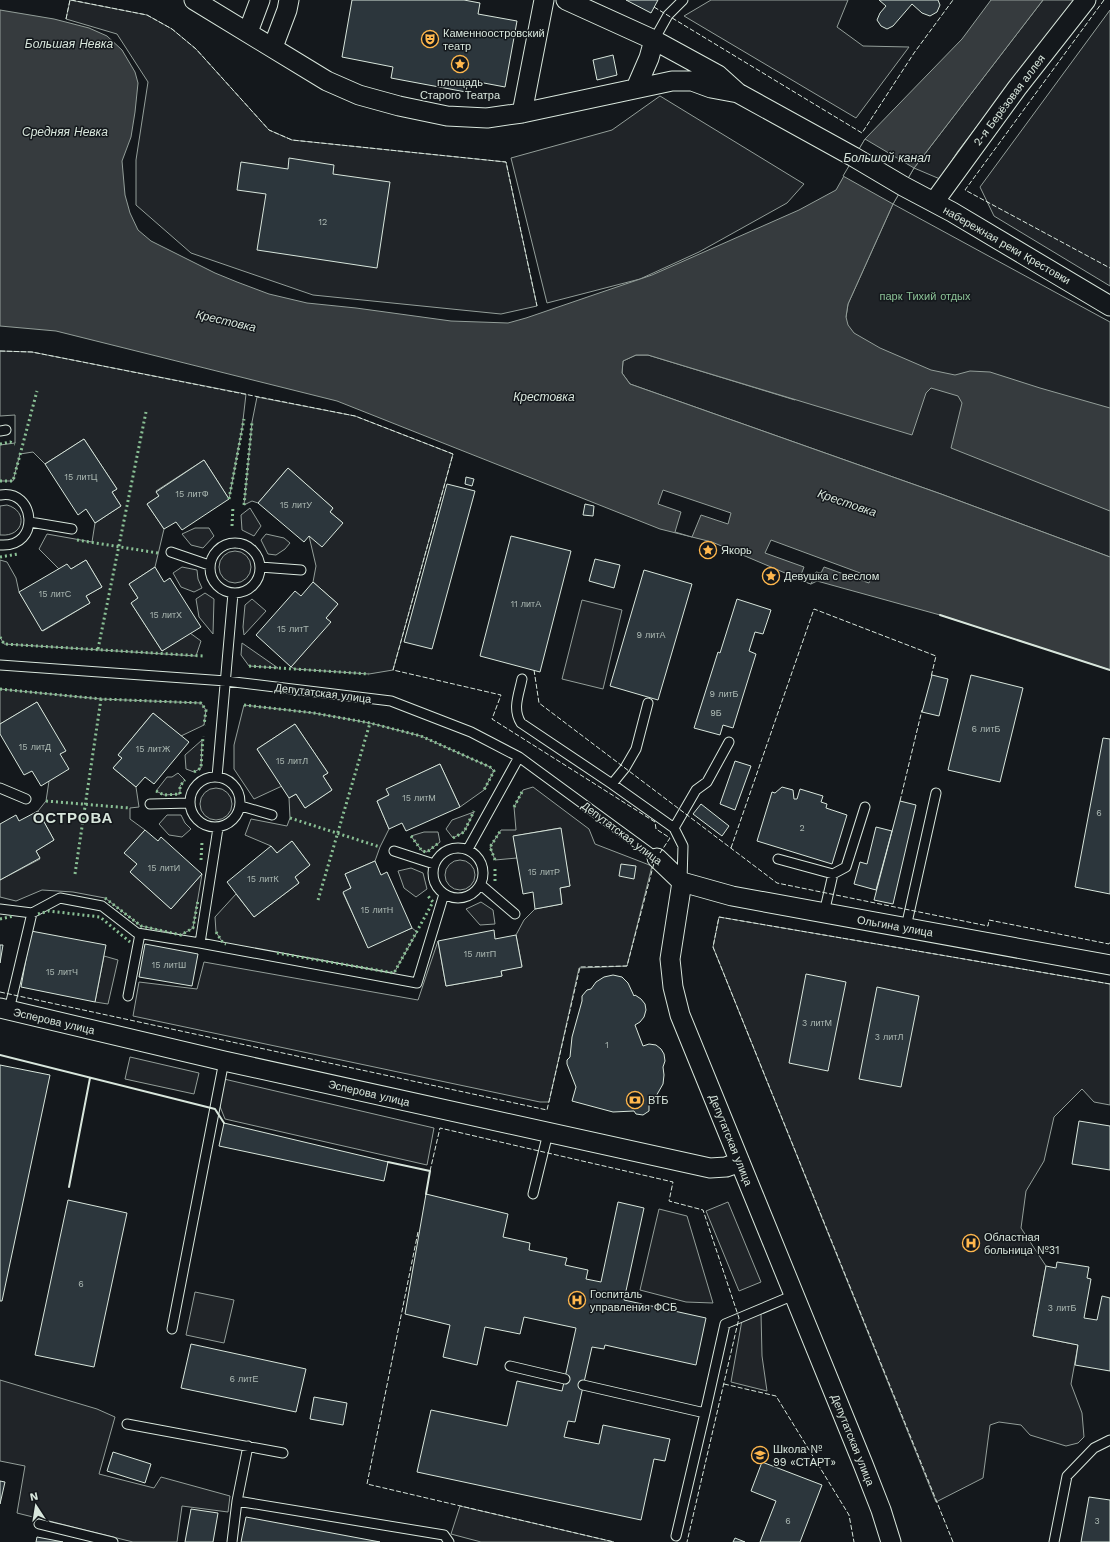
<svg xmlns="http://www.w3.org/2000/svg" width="1110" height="1542" font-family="'Work Sans',sans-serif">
	<rect width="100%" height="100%" fill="#14181c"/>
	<path fill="#202428" stroke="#939e99" d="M 70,0 L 147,15 L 172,29 L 196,49 L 269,130 L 292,140 L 506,162 L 537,306 L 501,314 L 313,295 L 191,253 L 136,205 L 136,160 L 148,82 L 117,34 L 66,19 Z
		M 711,0 L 848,0 L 837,27 L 863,46 L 909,47 L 856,118 L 684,16 Z
		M 1043,0 L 1074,0 L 958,151 L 940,179 L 914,168 Z
		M 1110,10 L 1110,286 L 994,216 L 980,187 Z
		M 660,96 L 804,184 L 787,203 L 699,252 L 640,279 L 547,303 L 511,158 L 612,130 Z
		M 893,204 L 1110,322 L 1110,557 L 941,494 L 630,384 L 622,373 L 623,361 L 636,355 L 648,355 L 795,400 L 846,317 L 848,304 Z
		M 0,351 L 32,352 L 246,394 L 242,429 L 229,499 L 204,460 L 156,491 L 159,496 L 147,504 L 164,529 L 155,567 L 129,584 L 138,598 L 131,603 L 162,651 L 190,633 L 201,641 L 196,656 L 4,644 L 0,637 L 0,560 L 7,562 L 16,578 L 19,592 L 43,631 L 90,603 L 86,596 L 102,587 L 86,560 L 71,569 L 59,569 L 39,549 L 47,534 L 92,542 L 95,523 L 121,506 L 112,492 L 117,489 L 84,439 L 45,464 L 33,452 L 20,454 L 13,481 L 0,481 L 0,445 L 15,443 L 15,415 L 0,416 Z
		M 257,397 L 355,416 L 453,454 L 393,670 L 369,674 L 295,669 L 291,667 L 330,622 L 326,618 L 338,604 L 313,582 L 316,566 L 309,536 L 343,523 L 330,512 L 333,508 L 288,468 L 258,503 L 252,501 L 244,505 L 252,422 Z
		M 7,505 C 29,511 24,537 1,535 L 0,535 L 0,506 Z
		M 250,508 L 261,526 L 254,536 L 242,530 L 241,515 Z
		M 195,528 L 209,528 L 214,536 L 203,548 L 191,545 L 182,534 Z
		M 266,534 L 284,538 L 290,543 L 285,549 L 276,555 L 268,554 L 261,540 Z
		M219 567a16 16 0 1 1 32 0a16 16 0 1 1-32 0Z
		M 182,567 L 197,570 L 198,579 L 202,588 L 194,592 L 181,587 L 173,573 Z
		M 205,593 L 214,599 L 213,634 L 199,617 L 196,599 Z
		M 252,599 L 266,611 L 244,635 L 243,627 L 245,605 Z
		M 582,600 L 622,610 L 603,689 L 562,679 Z
		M 242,643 L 278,668 L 249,666 L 241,655 Z
		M 0,689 L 101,699 L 201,703 L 206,710 L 204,725 L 181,736 L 153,713 L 118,755 L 122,758 L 113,768 L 136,787 L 139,807 L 130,808 L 130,819 L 145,830 L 125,853 L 137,864 L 130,872 L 171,909 L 202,874 L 193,928 L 181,935 L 141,926 L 105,898 L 73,892 L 42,890 L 16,901 L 0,897 L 0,880 L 40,859 L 36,851 L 54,840 L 38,811 L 46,801 L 49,781 L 60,754 L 65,751 L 37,702 L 0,724 Z
		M 244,705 L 314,713 L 370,723 L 421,736 L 490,767 L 494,771 L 484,790 L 460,807 L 440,764 L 387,789 L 389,795 L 377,801 L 389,829 L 380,847 L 375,861 L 345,874 L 351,888 L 343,893 L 368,947 L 412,928 L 417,932 L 394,973 L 223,943 L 216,932 L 215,917 L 236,894 L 254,917 L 299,883 L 295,877 L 310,865 L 292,841 L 277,853 L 271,846 L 245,835 L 251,819 L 287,826 L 290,818 L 289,798 L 296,794 L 305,808 L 332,790 L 323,776 L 328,773 L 295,724 L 257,749 L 282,786 L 254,799 L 234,769 L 234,745 Z
		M 202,740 L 201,768 L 194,772 L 186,769 L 185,755 Z
		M 178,773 L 185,780 L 180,786 L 180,794 L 164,795 L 156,791 L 167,777 L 172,777 Z
		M 533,787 L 589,829 L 595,844 L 652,866 L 627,966 L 579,968 L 549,1102 L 540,1102 L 133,1016 L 139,982 L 197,989 L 204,962 L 418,1000 L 438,941 L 446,986 L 502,976 L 501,971 L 522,966 L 516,935 L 524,920 L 535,909 L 562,904 L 560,888 L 570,886 L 560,828 L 514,836 L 517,858 L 495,860 L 490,847 L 501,830 L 516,830 L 514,807 L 523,790 Z
		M200 804a16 16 0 1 1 32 0a16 16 0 1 1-32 0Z
		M 474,812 L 464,832 L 453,838 L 446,829 L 452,820 Z
		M 167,815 L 181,815 L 185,823 L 191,829 L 182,837 L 169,835 L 159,824 Z
		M 424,832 L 438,832 L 440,842 L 427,852 L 422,851 L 411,836 Z
		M445 875a15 15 0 1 1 30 0a15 15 0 1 1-30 0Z
		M 411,868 L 423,873 L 427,889 L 416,897 L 404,888 L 398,871 Z
		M 481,902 L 493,910 L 495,924 L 480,925 L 466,909 Z
		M 719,917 L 1110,984 L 1110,1105 L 1094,1102 L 1082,1089 L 1054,1117 L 1044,1161 L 1026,1191 L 1021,1228 L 1046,1266 L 1033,1336 L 1078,1345 L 1071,1384 L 1082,1413 L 1084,1437 L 1078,1443 L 1066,1446 L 1030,1435 L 1021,1425 L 999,1422 L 990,1425 L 983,1478 L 936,1502 L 713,947 Z
		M 104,956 L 118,960 L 108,1004 L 95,1002 Z
		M 130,1057 L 199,1073 L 194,1094 L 125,1079 Z
		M 224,1079 L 434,1128 L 427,1165 L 225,1119 L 219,1104 Z
		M 728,1202 L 761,1282 L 739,1291 L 706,1211 Z
		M 659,1209 L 687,1216 L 713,1303 L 686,1302 L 640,1290 Z
		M 195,1292 L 234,1300 L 224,1343 L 186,1335 Z
		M 761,1313 L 762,1356 L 767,1391 L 731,1382 L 742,1320 Z
		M 0,1380 L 97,1409 L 115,1417 L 99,1474 L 154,1488 L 161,1477 L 230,1496 L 228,1512 L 182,1506 L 177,1542 L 133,1542 L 17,1513 L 25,1466 L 0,1461 Z
		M 460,1506 L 614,1542 L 481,1542 L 451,1534 Z"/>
	<path fill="#363b3e" stroke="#939e99" d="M 991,0 L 1043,0 L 914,168 L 893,204 L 848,304 L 846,317 L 848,325 L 854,333 L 880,348 L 931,370 L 955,375 L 970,371 L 990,372 L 1040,388 L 1110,408 L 1110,511 L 951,448 L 962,403 L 958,396 L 931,388 L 926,393 L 912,435 L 648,355 L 636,355 L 623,361 L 622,373 L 630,384 L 941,494 L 1110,557 L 1110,670 L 940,615 L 817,581 L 811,584 L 712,542 L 660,529 L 337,401 L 56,331 L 0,326 L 0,10 L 54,19 L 89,28 L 107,36 L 122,50 L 135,72 L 138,83 L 135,112 L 131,137 L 122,161 L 125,195 L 130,213 L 138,230 L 151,241 L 215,273 L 237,282 L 269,294 L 307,303 L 356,308 L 451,321 L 508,323 L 526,318 L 652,275 L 799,210 L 836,190 L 865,139 L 962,39 Z"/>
	<path fill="#14181c" stroke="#939e99" d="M 865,139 L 914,168 L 893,204 L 843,176 Z
		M 663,490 L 731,513 L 728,524 L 701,515 L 692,537 L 675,532 L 681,512 L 658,504 Z
		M 771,540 L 871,577 L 869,583 L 824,567 L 821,573 L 816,572 L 811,584 L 799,580 L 804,567 L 765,553 Z"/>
	<path fill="#2c363c" stroke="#d8e6dc" d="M 352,0 L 464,0 L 480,3 L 478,14 L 517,21 L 505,87 L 468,80 L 466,92 L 391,78 L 393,67 L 342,57 Z
		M 626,0 L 658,0 L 651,13 Z
		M 879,0 L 938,0 L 940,5 L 937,12 L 930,16 L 922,13 L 912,4 L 893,26 L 887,29 L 881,26 L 877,20 L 880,13 L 886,6 Z
		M 613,55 L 617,75 L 597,80 L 593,60 Z
		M 289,158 L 334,165 L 333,174 L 390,182 L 377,268 L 257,250 L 266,194 L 237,190 L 241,162 L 288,169 Z
		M 84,439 L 117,489 L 112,492 L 121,506 L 95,523 L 86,509 L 78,515 L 45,464 Z
		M 204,460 L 229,499 L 182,530 L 176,522 L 164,529 L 147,504 L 159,496 L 156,492 Z
		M 288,468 L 333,508 L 330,512 L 343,523 L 322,547 L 309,536 L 304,542 L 258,503 Z
		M 466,477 L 474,479 L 472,486 L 465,484 Z
		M 447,484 L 475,491 L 432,649 L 404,642 Z
		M 585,504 L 594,506 L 593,516 L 583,515 Z
		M 511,536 L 571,551 L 540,672 L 480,656 Z
		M 595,559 L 620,565 L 614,588 L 589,581 Z
		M 86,560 L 102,587 L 86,596 L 90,603 L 42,631 L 19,592 L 67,564 L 71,569 Z
		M 155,567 L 164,582 L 170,578 L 201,627 L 162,651 L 131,603 L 138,598 L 129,584 Z
		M 644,570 L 692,584 L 658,700 L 610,686 Z
		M 313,582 L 338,604 L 326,618 L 331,622 L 291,667 L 256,635 L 295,591 L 301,596 Z
		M 737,599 L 771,610 L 763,634 L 755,632 L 749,651 L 756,654 L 733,728 L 723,725 L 720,735 L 694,728 L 718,652 L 720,653 Z
		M 932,675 L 948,679 L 939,716 L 922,712 Z
		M 971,675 L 1023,688 L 1000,782 L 948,770 Z
		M 37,702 L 66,751 L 60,754 L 69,769 L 41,786 L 32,771 L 24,775 L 0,734 L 0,724 Z
		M 153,713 L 189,742 L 154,784 L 145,777 L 136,787 L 113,768 L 122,758 L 118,755 Z
		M 295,724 L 328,773 L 323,776 L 332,790 L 305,808 L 296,794 L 289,798 L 257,749 Z
		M 1103,738 L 1110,739 L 1110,894 L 1075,887 Z
		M 735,761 L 751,766 L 735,810 L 720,804 Z
		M 440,764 L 460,807 L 406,831 L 402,823 L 389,829 L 377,801 L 389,795 L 386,789 Z
		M 782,787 L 793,790 L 794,799 L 797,799 L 800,789 L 823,796 L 821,802 L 827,804 L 826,808 L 847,815 L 832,864 L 757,841 L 772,792 L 775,793 Z
		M 900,801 L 916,805 L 893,904 L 874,900 Z
		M 701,804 L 729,826 L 722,836 L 693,814 Z
		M 38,811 L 54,840 L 36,851 L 40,858 L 0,880 L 0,824 L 16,815 L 19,821 Z
		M 876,827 L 892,831 L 876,890 L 854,884 L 860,862 L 867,864 Z
		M 561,828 L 570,886 L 560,888 L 562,904 L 535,909 L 533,892 L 523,894 L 513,836 Z
		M 145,830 L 158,841 L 161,837 L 202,874 L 171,909 L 130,872 L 137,864 L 124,853 Z
		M 292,841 L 310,865 L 295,877 L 299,883 L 254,917 L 227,882 L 271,846 L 277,853 Z
		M 375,861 L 381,875 L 387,872 L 412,928 L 368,948 L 343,892 L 351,888 L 345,874 Z
		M 621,864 L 636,866 L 634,879 L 619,876 Z
		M 494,930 L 495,939 L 516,935 L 522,967 L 501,971 L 502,976 L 446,986 L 438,941 Z
		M 31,931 L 106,945 L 95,1002 L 21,987 Z
		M 145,944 L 198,954 L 192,986 L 139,977 Z
		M 0,945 L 3,945 L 0,963 Z
		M 806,974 L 846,982 L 828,1071 L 789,1063 Z
		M 613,975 L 622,977 L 628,983 L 634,996 L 635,995 L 641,999 L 645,1004 L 646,1010 L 644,1017 L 640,1022 L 635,1025 L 643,1046 L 649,1044 L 656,1045 L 661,1049 L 664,1054 L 665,1061 L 663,1067 L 664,1075 L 663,1084 L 655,1098 L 649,1104 L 649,1111 L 643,1115 L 636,1114 L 634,1111 L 613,1112 L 572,1101 L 576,1087 L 567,1064 L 567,1060 L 570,1057 L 572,1037 L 582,1001 L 582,996 L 587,990 L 591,989 L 596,982 L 604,977 Z
		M 877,987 L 919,996 L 901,1087 L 859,1079 Z
		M 0,1065 L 50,1075 L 2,1301 L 0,1301 Z
		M 1079,1121 L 1110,1126 L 1110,1170 L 1072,1164 Z
		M 224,1123 L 388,1162 L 384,1181 L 219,1146 Z
		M 426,1194 L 508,1214 L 503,1237 L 530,1243 L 529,1250 L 567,1258 L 565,1265 L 588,1270 L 586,1279 L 601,1282 L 618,1202 L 644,1208 L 624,1300 L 706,1318 L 696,1365 L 605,1345 L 604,1349 L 592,1347 L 575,1422 L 568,1421 L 564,1437 L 599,1444 L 603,1425 L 670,1439 L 665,1461 L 654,1459 L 641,1520 L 417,1472 L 431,1410 L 507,1426 L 517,1381 L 562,1391 L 576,1328 L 524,1317 L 520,1334 L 485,1327 L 477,1365 L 443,1357 L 450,1325 L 405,1314 Z
		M 68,1200 L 127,1213 L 94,1367 L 35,1355 Z
		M 1057,1262 L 1089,1267 L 1087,1278 L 1091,1279 L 1084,1318 L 1097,1320 L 1102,1296 L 1110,1298 L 1110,1371 L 1075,1365 L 1078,1345 L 1033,1336 L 1046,1266 L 1056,1268 Z
		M 191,1344 L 306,1369 L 296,1412 L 181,1388 Z
		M 314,1397 L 347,1403 L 343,1425 L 310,1419 Z
		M 113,1452 L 151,1464 L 145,1483 L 107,1471 Z
		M 762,1462 L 822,1485 L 800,1542 L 760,1542 L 776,1501 L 751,1491 Z
		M 0,1481 L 5,1482 L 0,1504 Z
		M 1089,1497 L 1110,1500 L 1110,1542 L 1081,1542 Z
		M 191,1509 L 218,1513 L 213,1542 L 185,1542 Z
		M 246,1517 L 380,1542 L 241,1542 Z
		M 37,1537 L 63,1542 L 36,1542 Z
		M 735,1538 L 745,1542 L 733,1542 Z"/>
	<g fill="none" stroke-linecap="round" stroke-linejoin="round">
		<g stroke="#d8e6dc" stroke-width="11">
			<path id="lane" d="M 654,40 L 668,15 L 683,0
				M 0,431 L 6,430
				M 0,495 C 35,488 42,548 0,545
				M 30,522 L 72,529
				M210 568a25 25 0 1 1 50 0a25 25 0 1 1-50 0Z
				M 171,552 L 209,565
				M 260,567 L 301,570
				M 0,665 L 226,681 L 391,701 L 471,732 L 519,757 L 657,858
				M 522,679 C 519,694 512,709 521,723 L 612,784 L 674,828 L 683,846 L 682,881
				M190 802a25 25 0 1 1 50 0a25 25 0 1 1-50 0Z
				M 217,777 L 233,593
				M 612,784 L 625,768 L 636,749 L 648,703
				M 0,788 L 26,799
				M 150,804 L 190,803
				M 241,806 L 272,815
				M 674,828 L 696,790 L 707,782 L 729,742
				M433 873a25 25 0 1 1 50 0a25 25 0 1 1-50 0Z
				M 468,849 L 519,757
				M 394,851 L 434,864
				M 778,859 L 833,874
				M 481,885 L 515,914
				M 0,909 L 32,913 L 60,898 L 102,906 L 137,933 L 200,943 L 417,983 L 444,894
				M 824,913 L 833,874 L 846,867 L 865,807
				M 906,927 L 936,793
				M 200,943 L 218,828
				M 128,996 L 140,934
				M 9,1010 L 32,913
				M 533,1194 L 548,1133
				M 172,1329 L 224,1061
				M 510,1366 L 565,1379
				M 583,1385 L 705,1413 L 725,1324 L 794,1295
				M 127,1424 L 283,1453
				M 237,1501 L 444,1535 L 449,1542
				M 39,1524 L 113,1542
				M 676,1536 L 705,1413
				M 232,1542 L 237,1501 L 248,1446
				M 1054,1542 L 1067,1476 L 1094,1448 L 1110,1440"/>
		</g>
		<g stroke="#d8e6dc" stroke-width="21">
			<path id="street" d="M 194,0 L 327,81 L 359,95 L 399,106 L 447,116 L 487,118 L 522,113 L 672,81 L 692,81 L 711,88 L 738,93
				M 566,0 L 654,40 L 718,75 L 738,93 L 854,157 L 903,186 L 952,212 L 1110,306
				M 248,32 L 260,0
				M 273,47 L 287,10 L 289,0
				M 636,88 L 649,58 L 654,40
				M 522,113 L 544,0
				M 934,202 L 1017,88 L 1086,0
				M 657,858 L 682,882 L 732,896 L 1110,965
				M 682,882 L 670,959 L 673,987 L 680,1015 L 863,1464 L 881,1510 L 891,1542
				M 0,1008 L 224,1061 L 710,1168 L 726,1167 L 740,1162"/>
		</g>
		<use href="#lane" stroke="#14181c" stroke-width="9"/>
		<use href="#street" stroke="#14181c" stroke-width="19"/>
		<path stroke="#8ac095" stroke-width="3" stroke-dasharray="2 3" stroke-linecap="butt" d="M 0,444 L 10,442 L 15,444
			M 0,481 L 13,481 L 37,391
			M 229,499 L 244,419
			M 244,505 L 252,422
			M 232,526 L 233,506
			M 77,540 L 158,553
			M 0,557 L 18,554
			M 0,637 L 4,644 L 203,656
			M 98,649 L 146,412
			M 249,666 L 369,674
			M 0,689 L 101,699 L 201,703 L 206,710 L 204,725
			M 244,705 L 314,713 L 370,723 L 421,736 L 490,767 L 494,771 L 484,790
			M 194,772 L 201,768 L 203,736
			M 156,791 L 164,795 L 180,794 L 180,786 L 185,780
			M 46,801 L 130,808
			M 514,807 L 523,790
			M 290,818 L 380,847
			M 411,836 L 422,851 L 427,852 L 440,842
			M 453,838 L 464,832 L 474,811
			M 201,860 L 202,842
			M 495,860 L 490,847 L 501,830
			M 495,869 L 495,884
			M 75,874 L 101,699
			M 105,898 L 141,926 L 181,935 L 193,928 L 198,900
			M 318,900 L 370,723
			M 38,914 L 49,911 L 100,917 L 130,942
			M 0,919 L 14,916
			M 216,932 L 223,943 L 226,944
			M 277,953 L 394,973 L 433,902 L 428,896"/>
		<path stroke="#d8e6dc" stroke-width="1" stroke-dasharray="5 2" stroke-linecap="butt" d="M 71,0 L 147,15 L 172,29 L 196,49 L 269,130 L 292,140 L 506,162 L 537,306
			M 1104,0 L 965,190 L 1110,268
			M 654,7 L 862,133 L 914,53 L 953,0
			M 66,19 L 70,0
			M 0,351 L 32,352 L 355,416 L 453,454 L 393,670 L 501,695 L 492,719 L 655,822 L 656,829 L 670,838 L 660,853
			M 534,670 L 539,703 L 777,883 L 988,926 L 989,920 L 1109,944 L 1110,941
			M 900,801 L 922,710
			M 731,848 L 814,609 L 936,656 L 931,677
			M 0,992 L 547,1110 L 580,967 L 627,966 L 654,863
			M 430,1171 L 440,1128 L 673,1182 L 669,1201 L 703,1210 L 739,1318 L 687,1542
			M 418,1232 L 367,1484 L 614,1542
			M 724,1384 L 776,1396 L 849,1515 L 854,1542
			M 953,1542 L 713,947 L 719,917 L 1110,984"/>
		<path stroke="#d8e6dc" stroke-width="2" d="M 940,615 L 1110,670
			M 0,1055 L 215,1109 L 224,1123
			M 388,1162 L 430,1171 L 426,1194
			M 69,1187 L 90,1078"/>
	</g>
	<defs>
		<g id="theatre-ring" transform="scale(0.9)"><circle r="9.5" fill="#14181c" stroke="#ffb74d" stroke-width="1.5"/><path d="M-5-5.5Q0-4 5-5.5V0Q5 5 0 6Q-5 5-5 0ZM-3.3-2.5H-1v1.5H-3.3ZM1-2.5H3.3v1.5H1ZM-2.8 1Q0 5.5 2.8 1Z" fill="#ffb74d"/></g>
		<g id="sight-ring" transform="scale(0.9)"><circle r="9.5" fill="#14181c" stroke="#ffb74d" stroke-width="1.5"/><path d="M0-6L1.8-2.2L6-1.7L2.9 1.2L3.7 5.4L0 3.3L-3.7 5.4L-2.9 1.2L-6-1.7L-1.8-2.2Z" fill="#ffb74d"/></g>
		<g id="bank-ring" transform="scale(0.9)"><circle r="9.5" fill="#14181c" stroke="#ffb74d" stroke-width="1.5"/><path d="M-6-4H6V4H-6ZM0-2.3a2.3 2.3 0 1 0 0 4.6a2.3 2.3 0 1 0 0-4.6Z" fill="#ffb74d"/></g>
		<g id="hospital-ring" transform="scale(0.9)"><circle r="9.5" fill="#14181c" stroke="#ffb74d" stroke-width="1.5"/><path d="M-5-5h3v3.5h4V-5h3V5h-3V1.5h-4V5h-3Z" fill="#ffb74d"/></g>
		<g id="school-ring" transform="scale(0.9)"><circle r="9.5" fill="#14181c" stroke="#ffb74d" stroke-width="1.5"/><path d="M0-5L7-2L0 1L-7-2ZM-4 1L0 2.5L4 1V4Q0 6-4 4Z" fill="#ffb74d"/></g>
	</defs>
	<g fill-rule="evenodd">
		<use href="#theatre-ring" x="430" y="39"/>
		<use href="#sight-ring" x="460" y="64"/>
		<use href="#sight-ring" x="708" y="550"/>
		<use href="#sight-ring" x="771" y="576"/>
		<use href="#bank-ring" x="635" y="1100"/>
		<use href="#hospital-ring" x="971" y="1243"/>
		<use href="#hospital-ring" x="577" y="1300"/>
		<use href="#school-ring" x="760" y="1455"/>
	</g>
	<g text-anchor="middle" stroke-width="3" stroke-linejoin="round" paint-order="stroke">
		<g font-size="9" fill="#adbab4">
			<text x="323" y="225">12</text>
			<text x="81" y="480">15 литЦ</text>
			<text x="192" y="497">15 литФ</text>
			<text x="296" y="508">15 литУ</text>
			<text x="55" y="597">15 литС</text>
			<text x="526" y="607">11 литА</text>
			<text x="166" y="618">15 литХ</text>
			<text x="293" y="632">15 литТ</text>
			<text x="651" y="638">9 литА</text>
			<text x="724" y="697">9 литБ</text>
			<text x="716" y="716">9Б</text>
			<text x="986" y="732">6 литБ</text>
			<text x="35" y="750">15 литД</text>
			<text x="153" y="752">15 литЖ</text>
			<text x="292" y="764">15 литЛ</text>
			<text x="419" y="801">15 литМ</text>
			<text x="1099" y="816">6</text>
			<text x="802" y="831">2</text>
			<text x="164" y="871">15 литИ</text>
			<text x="544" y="875">15 литР</text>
			<text x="263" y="882">15 литК</text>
			<text x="377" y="913">15 литН</text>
			<text x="480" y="957">15 литП</text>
			<text x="169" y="968">15 литШ</text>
			<text x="62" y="975">15 литЧ</text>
			<text x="817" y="1026">3 литМ</text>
			<text x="889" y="1040">3 литЛ</text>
			<text x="607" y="1048">1</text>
			<text x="81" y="1287">6</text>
			<text x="1062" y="1311">3 литБ</text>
			<text x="244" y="1382">6 литЕ</text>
			<text x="788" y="1524">6</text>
			<text x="1097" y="1524">3</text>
		</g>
		<g font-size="11" fill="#d8e6dc" stroke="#14181c" text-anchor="start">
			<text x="443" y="37">Каменноостровский<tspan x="443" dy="13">театр</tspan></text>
			<text x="460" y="86" text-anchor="middle">площадь<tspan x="460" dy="13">Старого Театра</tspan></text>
			<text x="721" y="554">Якорь</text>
			<text x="784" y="580">Девушка с веслом</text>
			<text x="648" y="1104">ВТБ</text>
			<text x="984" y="1241">Областная<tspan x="984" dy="13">больница №31</tspan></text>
			<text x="590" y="1298">Госпиталь<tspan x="590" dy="13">управления ФСБ</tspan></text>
			<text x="773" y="1453">Школа №<tspan x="773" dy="13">99 «СТАРТ»</tspan></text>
		</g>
		<g font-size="11" fill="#d8e6dc" stroke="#14181c">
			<text transform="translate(1009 100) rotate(-53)" y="4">2-я Берёзовая аллея</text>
			<text transform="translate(1007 245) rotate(30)" y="4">набережная реки Крестовки</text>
			<text transform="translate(323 693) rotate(7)" y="4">Депутатская улица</text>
			<text transform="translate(622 833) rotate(37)" y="4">Депутатская улица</text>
			<text transform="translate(895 926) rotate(10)" y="4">Ольгина улица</text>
			<text transform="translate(54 1021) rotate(13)" y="4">Эсперова улица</text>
			<text transform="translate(369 1093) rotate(13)" y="4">Эсперова улица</text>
			<text transform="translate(731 1140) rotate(68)" y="4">Депутатская улица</text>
			<text transform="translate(853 1440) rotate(68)" y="4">Депутатская улица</text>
		</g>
		<g font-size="11" fill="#8ac095" stroke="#14181c">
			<text x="925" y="300">парк Тихий отдых</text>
		</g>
		<g font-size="12" font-style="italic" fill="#d8e6dc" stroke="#14181c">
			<text x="69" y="48">Большая Невка</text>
			<text x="65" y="136">Средняя Невка</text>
			<text x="887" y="162">Большой канал</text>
			<text transform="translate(226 321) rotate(13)" y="4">Крестовка</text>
			<text x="544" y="401">Крестовка</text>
			<text transform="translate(847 503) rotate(19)" y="4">Крестовка</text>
		</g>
		<g font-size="15" font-weight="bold" letter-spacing="1" fill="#d8e6dc" stroke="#14181c">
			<text x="73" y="823">ОСТРОВА</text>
		</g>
	</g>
	<g transform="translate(36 1506) rotate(348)" stroke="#14181c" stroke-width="3" paint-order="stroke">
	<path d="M0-3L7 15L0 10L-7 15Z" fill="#d8e6dc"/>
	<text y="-6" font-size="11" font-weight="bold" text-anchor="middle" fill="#d8e6dc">N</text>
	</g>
</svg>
